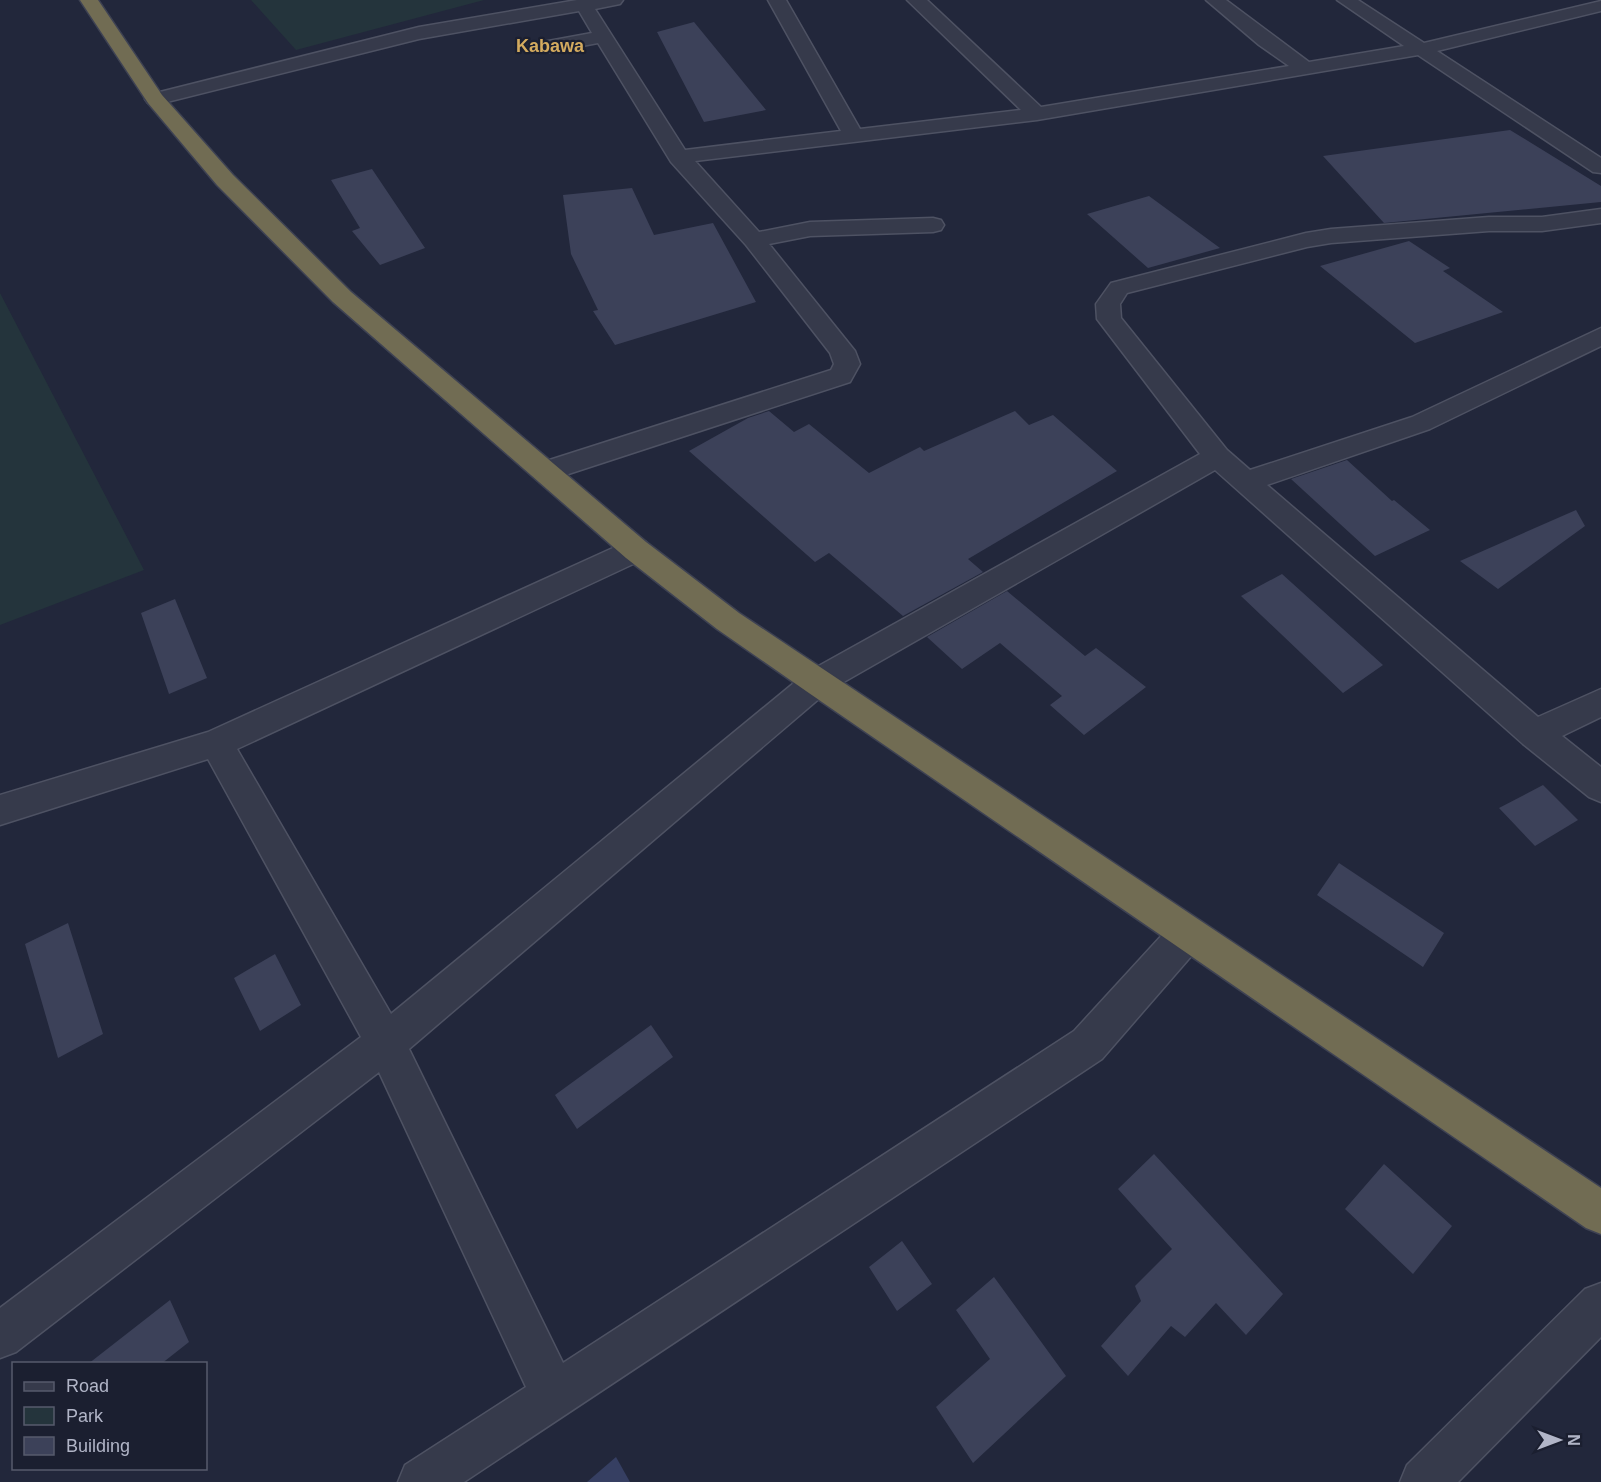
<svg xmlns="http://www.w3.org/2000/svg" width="1601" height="1482" font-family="Arial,sans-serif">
	<rect width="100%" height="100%" fill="#22273b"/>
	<path fill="#24343c" d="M 251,0 L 484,0 L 296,50 Z
		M 0,293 L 144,570 L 0,625 Z"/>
	<path fill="#363f62" d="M 616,1457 L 630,1482 L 587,1482 Z"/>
	<path fill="#3c4159" d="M 694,22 L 766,110 L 704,122 L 657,32 Z
		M 1510,130 L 1601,186 L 1601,202 L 1384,223 L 1323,156 Z
		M 372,169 L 425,248 L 380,265 L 352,231 L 360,228 L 331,180 Z
		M 632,188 L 654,235 L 713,223 L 756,302 L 615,345 L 593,311 L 598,310 L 571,254 L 563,195 Z
		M 1149,196 L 1220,248 L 1148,268 L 1087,214 Z
		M 1409,241 L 1450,268 L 1443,271 L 1503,312 L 1415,343 L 1320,266 Z
		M 769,411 L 794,432 L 809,424 L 869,473 L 920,447 L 924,451 L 1015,411 L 1029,425 L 1053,415 L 1117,471 L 968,559 L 983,572 L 903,616 L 829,553 L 815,562 L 689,451 L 748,418 Z
		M 1347,460 L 1392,501 L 1394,500 L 1430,530 L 1375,556 L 1291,479 Z
		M 1576,510 L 1585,526 L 1498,589 L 1460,561 Z
		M 1282,574 L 1383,665 L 1343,693 L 1241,596 Z
		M 1007,591 L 1085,656 L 1096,648 L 1146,687 L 1084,735 L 1050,705 L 1062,696 L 1000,643 L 962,669 L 927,637 Z
		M 175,599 L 207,678 L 169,694 L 141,613 Z
		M 1543,785 L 1578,820 L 1535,846 L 1499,808 Z
		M 1339,863 L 1444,933 L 1423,967 L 1317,895 Z
		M 68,923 L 103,1034 L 58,1058 L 25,944 Z
		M 275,954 L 301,1005 L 260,1031 L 234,978 Z
		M 651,1025 L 673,1057 L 577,1129 L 555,1095 Z
		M 1154,1154 L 1283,1294 L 1246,1335 L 1216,1303 L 1185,1337 L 1171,1326 L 1128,1376 L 1101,1346 L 1141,1301 L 1135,1286 L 1172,1249 L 1118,1189 Z
		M 1384,1164 L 1452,1226 L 1413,1274 L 1345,1209 Z
		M 902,1241 L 932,1284 L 897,1311 L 869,1267 Z
		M 994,1277 L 1066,1376 L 973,1463 L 936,1407 L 990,1359 L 956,1310 Z
		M 170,1300 L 189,1342 L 161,1364 L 88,1364 Z"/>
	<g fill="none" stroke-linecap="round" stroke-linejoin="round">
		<g stroke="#4e5263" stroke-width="3">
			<path id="street" d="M 577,0 L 623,0 L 620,4 L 595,9 L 685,150 L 841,131 L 768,0 L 786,0 L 860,129 L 1021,110 L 907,0 L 927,0 L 1041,107 L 1289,66 L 1259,45 L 1206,0 L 1226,0 L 1309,62 L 1404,46 L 1337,0 L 1358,0 L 1424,43 L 1601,1 L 1601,11 L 1437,51 L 1601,158 L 1601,173 L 1593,172 L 1418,55 L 1037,120 L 695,161 L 759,232 L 810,222 L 933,218 L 941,220 L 944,225 L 941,230 L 933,232 L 810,236 L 769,244 L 855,351 L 860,364 L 850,382 L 547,481 L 537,478 L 533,471 L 537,464 L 831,370 L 834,364 L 830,353 L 746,245 L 671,162 L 598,43 L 550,52 L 543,50 L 541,46 L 543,42 L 592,33 L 579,11 L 419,39 L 155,105 L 148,103 L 145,99 L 148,95 L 419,27 Z
				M 1601,209 L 1601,223 L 1542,231 L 1489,231 L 1331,243 L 1307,247 L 1127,293 L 1120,304 L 1121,318 L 1227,450 L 1250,470 L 1412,417 L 1601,328 L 1601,346 L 1430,429 L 1267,485 L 1538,717 L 1601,689 L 1601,717 L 1562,736 L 1601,767 L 1601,802 L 1589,797 L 1523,744 L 1215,470 L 828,691 L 409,1049 L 563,1363 L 1074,1031 L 1174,922 L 1187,917 L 1200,922 L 1205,934 L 1200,946 L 1102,1059 L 464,1482 L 398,1482 L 405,1465 L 526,1387 L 379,1072 L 16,1352 L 0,1358 L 0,1308 L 361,1037 L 208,759 L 0,825 L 0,795 L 208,732 L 626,542 L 636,539 L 646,542 L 651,550 L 646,558 L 237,749 L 391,1014 L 806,673 L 1200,454 L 1097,319 L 1096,304 L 1111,283 L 1306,233 L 1331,229 L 1489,217 L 1542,217 Z
				M 1601,1283 L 1601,1337 L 1458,1482 L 1400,1482 L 1407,1465 L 1585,1289 Z"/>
		</g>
		<g stroke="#3e4253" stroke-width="3">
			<path id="highway" d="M 80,0 L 98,0 L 162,95 L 233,175 L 351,292 L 646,542 L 739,613 L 1601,1188 L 1601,1234 L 1586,1228 L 806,691 L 717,629 L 626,558 L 333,302 L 217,185 L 148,103 Z"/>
		</g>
		<use href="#street" fill="#363a4b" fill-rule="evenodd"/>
		<use href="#highway" fill="#716c53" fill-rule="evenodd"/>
	</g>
	<g text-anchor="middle" stroke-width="4.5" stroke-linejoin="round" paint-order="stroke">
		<g font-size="18" font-weight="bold" fill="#d4ab5f" stroke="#1b1f30">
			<text x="550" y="52">Kabawa</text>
		</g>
	</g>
	<rect x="12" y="1362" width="195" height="108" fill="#1b1f30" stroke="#575b6c" stroke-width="1.5"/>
	<rect x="24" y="1382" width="30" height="9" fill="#363a4b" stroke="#575b6c" stroke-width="1.5"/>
	<text x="66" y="1392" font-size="18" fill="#b1b5c7">Road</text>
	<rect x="24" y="1407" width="30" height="18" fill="#24343c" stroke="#575b6c" stroke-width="1.5"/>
	<text x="66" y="1422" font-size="18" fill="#b1b5c7">Park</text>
	<rect x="24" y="1437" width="30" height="18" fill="#3c4159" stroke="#575b6c" stroke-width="1.5"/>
	<text x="66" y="1452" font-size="18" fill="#b1b5c7">Building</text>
	<g transform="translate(1559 1440) rotate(90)" stroke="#1b1f30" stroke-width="4.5" paint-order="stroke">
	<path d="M0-4.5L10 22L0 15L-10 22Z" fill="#b1b5c7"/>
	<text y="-9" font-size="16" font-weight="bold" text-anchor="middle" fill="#b1b5c7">N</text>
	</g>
</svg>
